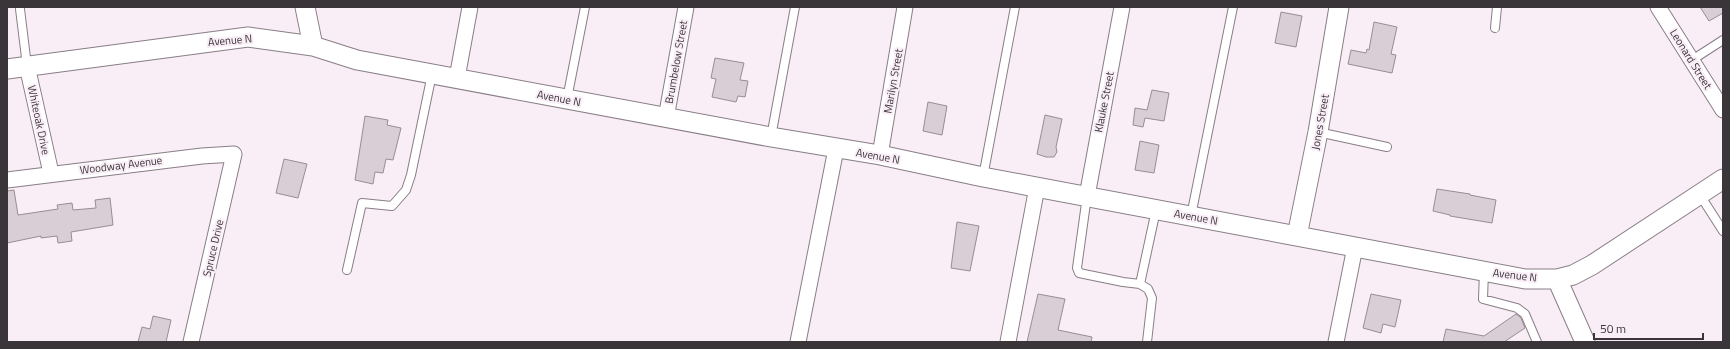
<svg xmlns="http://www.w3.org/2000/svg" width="1730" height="349" font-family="'Titillium Web',sans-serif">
	<rect width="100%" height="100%" fill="#f9edf6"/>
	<path fill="#d9cdd6" stroke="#988d95" d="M 1700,7 L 1723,7 L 1723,13 L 1709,21 Z
		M 1281,12 L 1302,16 L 1296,47 L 1275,43 Z
		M 1374,22 L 1397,27 L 1391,54 L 1396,55 L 1392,73 L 1348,64 L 1351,50 L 1366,53 L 1367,49 L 1369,50 Z
		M 715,58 L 744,63 L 740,80 L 748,81 L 745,97 L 738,96 L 736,102 L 712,97 L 716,79 L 711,78 Z
		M 1152,90 L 1169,93 L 1164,121 L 1145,118 L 1143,127 L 1133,125 L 1135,108 L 1147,110 Z
		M 928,102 L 947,106 L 942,135 L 923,131 Z
		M 1045,115 L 1062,119 L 1056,147 L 1057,152 L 1054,157 L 1046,157 L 1037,154 Z
		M 365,116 L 388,120 L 387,125 L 401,128 L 393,160 L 386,159 L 383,173 L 375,172 L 373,184 L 355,180 Z
		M 1140,141 L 1159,145 L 1154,173 L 1135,170 Z
		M 284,159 L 307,164 L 298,198 L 276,193 Z
		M 1437,189 L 1470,194 L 1470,195 L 1496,200 L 1492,223 L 1450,216 L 1450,215 L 1433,211 Z
		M 14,190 L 18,215 L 58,209 L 57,205 L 72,203 L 73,210 L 96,208 L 95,200 L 110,198 L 113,225 L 71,232 L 72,241 L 58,243 L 57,236 L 41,238 L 41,236 L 7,243 L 7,191 Z
		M 957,222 L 979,226 L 970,271 L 951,268 Z
		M 1038,294 L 1065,299 L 1058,330 L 1092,337 L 1091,342 L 1027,342 Z
		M 1371,294 L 1401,300 L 1395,327 L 1383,324 L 1381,333 L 1363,328 Z
		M 1516,314 L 1521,318 L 1525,328 L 1504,342 L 1443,342 L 1446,329 L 1484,336 Z
		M 153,316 L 171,320 L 166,342 L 138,342 L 142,327 L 150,329 Z"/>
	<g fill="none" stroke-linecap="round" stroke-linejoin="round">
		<g stroke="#897e86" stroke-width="10">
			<path id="service" d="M 20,9 L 27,66
				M 1495,28 L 1497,7
				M 1692,60 L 1723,40
				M 567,99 L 585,7
				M 1318,132 L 1387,147
				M 771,137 L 795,7
				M 983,177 L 1015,7
				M 1700,195 L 1723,231
				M 1087,196 L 1077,268 L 1079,273 L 1123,282 L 1140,284 L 1156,210
				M 1191,216 L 1233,7
				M 347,270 L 362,203 L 392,206 L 406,190 L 411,175 L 432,74
				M 1484,271 L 1483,299 L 1517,308 L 1525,314 L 1537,342
				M 1140,284 L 1148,289 L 1152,298 L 1147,342"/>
		</g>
		<g stroke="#897e86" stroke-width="17">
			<path id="minor" d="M 1658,7 L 1723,110
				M 27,66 L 51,173
				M 457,78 L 470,7
				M 666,118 L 686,7
				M 880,155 L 905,7
				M 7,180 L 202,156 L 234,154 L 191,342
				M 1087,196 L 1122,7
				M 798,342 L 836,149
				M 1008,342 L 1037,187
				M 1336,342 L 1355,247"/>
		</g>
		<g stroke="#897e86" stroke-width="21">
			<path id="tertiary" d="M 305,7 L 313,46
				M 7,69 L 248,37 L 313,46 L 357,60 L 771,137 L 880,155 L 983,177 L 1525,279 L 1557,279 L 1573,275 L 1592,265 L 1723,179
				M 1297,236 L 1318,132 L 1339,7
				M 1557,279 L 1585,342"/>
		</g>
		<use href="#service" stroke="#fff" stroke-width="8"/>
		<use href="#minor" stroke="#fff" stroke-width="15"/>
		<use href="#tertiary" stroke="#fff" stroke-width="19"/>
	</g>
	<g text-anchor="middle" stroke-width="4" stroke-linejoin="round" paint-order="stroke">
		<g font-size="11" fill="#393538" stroke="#f9edf6">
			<text transform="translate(230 40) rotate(-5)" y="4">Avenue N</text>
			<text transform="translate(1691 59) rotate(58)" y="4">Leonard Street</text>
			<text transform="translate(676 62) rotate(-80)" y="4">Brumbelow Street</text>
			<text transform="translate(893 81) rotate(-80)" y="4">Marilyn Street</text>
			<text transform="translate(559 98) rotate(11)" y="4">Avenue N</text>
			<text transform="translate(1104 102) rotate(-79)" y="4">Klauke Street</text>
			<text transform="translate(39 120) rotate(78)" y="4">Whiteoak Drive</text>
			<text transform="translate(1320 122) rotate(-80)" y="4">Jones Street</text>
			<text transform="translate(878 156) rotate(10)" y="4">Avenue N</text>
			<text transform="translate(121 165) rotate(-7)" y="4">Woodway Avenue</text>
			<text transform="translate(1196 217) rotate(10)" y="4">Avenue N</text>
			<text transform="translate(213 248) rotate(-77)" y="4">Spruce Drive</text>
			<text transform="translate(1515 275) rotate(7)" y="4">Avenue N</text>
		</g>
	</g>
	<rect width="1730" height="349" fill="none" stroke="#393538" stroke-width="16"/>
	<path d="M1594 333v6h109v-6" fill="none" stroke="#393538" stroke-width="2"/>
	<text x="1600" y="333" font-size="12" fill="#393538" stroke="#f9edf6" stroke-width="3" paint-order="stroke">50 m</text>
</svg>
